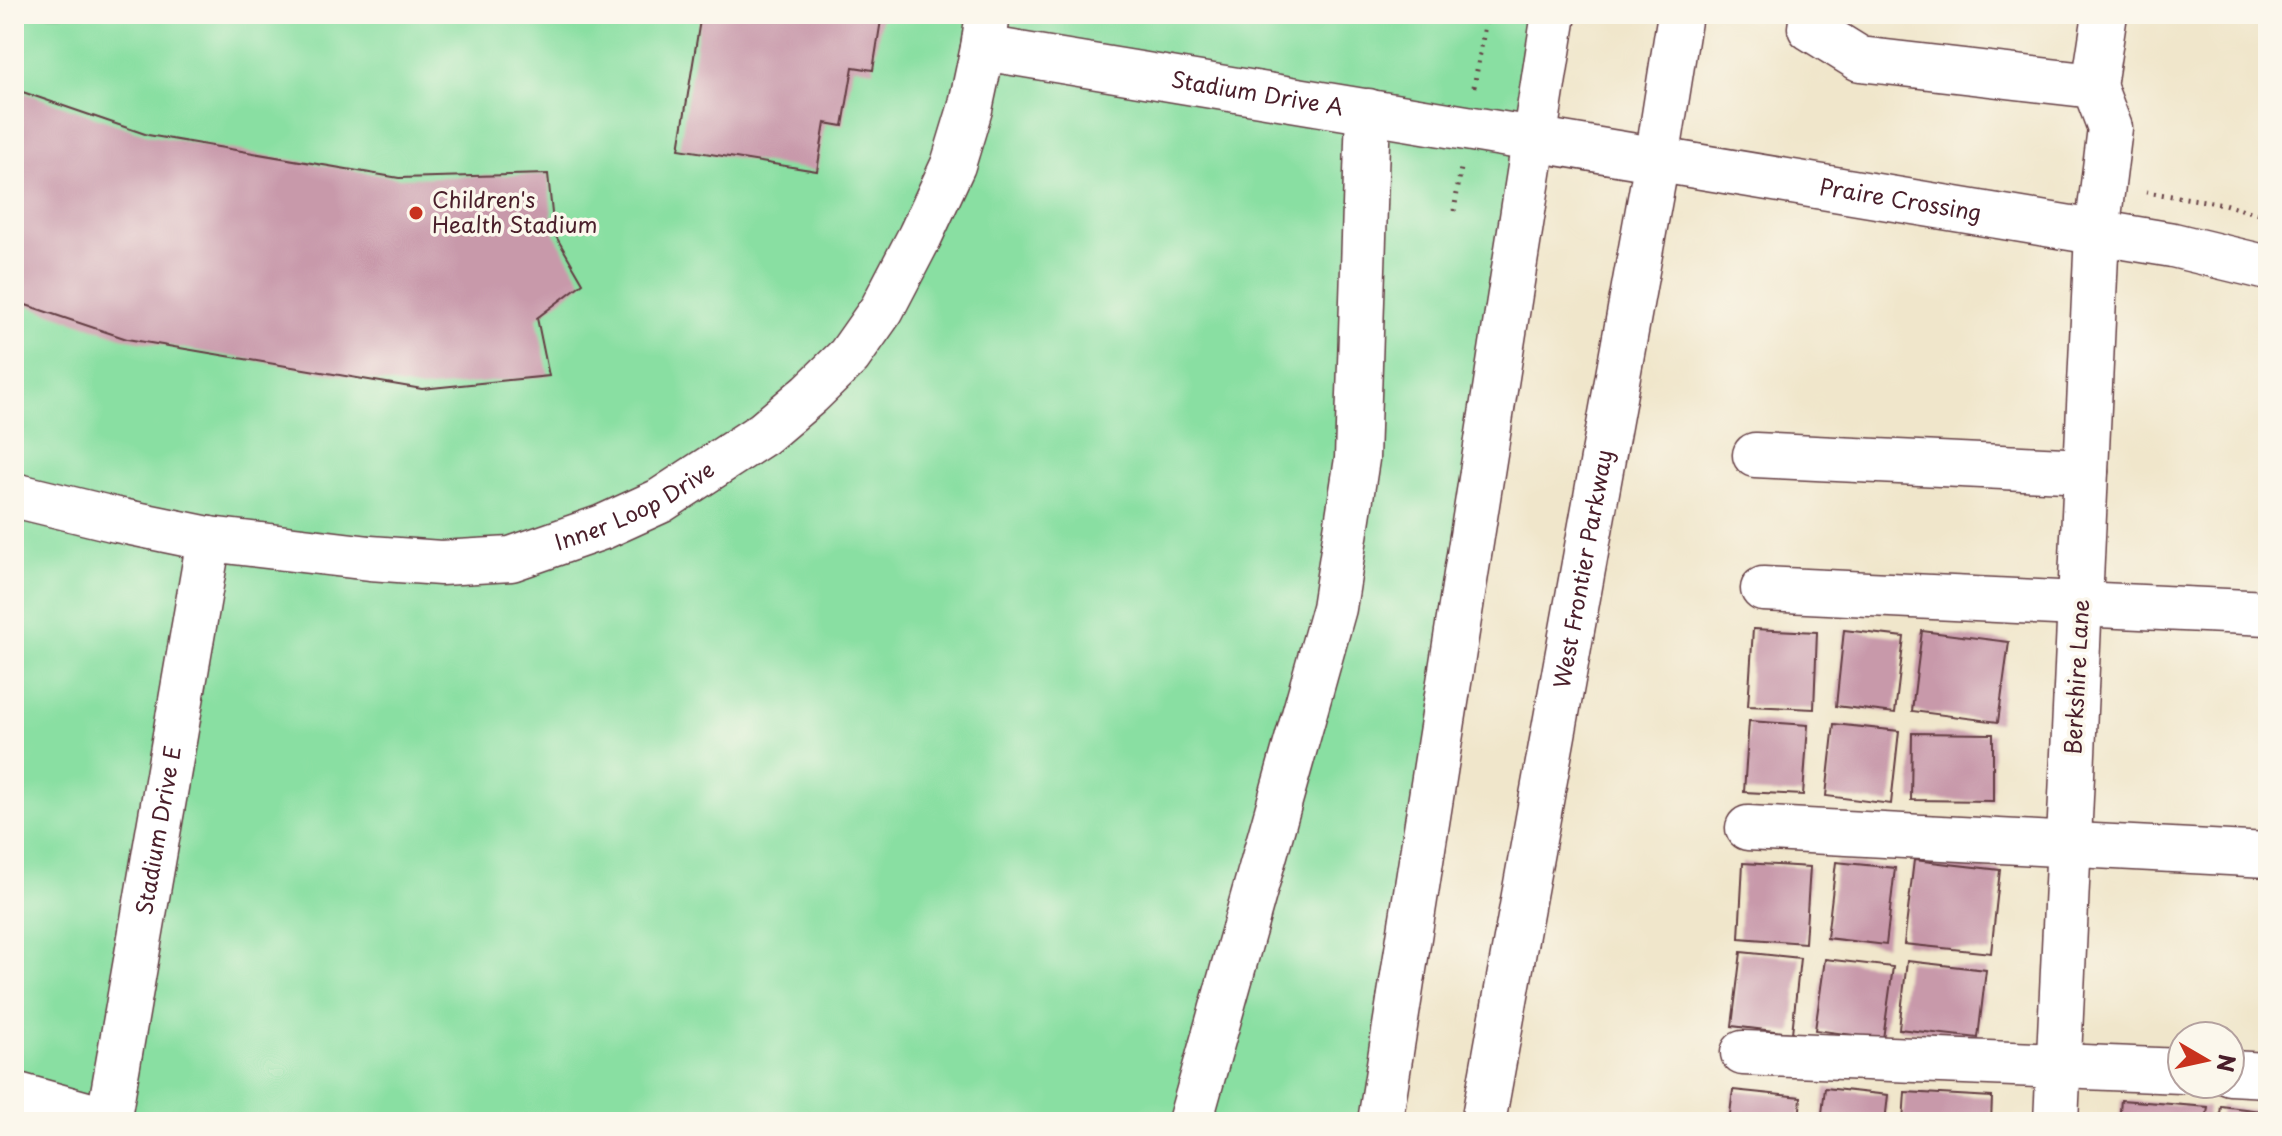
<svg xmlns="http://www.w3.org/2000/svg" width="2282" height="1136" font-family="'Playpen Sans',sans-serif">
	<rect width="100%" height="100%" fill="#fbf7ec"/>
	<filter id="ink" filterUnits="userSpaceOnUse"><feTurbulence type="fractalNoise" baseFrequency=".0125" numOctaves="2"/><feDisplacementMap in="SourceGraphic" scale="16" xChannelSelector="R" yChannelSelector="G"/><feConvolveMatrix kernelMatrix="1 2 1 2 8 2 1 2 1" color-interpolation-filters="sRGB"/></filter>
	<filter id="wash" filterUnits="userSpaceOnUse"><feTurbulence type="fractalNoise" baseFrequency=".006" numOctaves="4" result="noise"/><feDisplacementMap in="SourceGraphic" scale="32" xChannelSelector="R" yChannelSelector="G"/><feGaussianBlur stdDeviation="1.8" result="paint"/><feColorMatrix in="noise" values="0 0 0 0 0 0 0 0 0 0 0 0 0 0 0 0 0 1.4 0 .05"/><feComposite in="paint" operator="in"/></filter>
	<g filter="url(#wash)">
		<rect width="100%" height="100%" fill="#f0e6cb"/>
		<path fill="#89dfa2" stroke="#6a7f66" stroke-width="2" d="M 14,14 L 1551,14 L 1373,1122 L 14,1122 Z"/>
		<g id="blocks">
			<path fill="#c899aa" d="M 701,14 L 882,14 L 873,70 L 853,67 L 843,126 L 825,123 L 817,171 L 679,149 Z
				M 14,89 L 148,135 L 399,178 L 548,174 L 554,233 L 583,283 L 537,318 L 549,376 L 422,389 L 127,339 L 14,301 Z
				M 1753,629 L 1817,632 L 1814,709 L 1748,706 Z
				M 1844,630 L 1904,637 L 1895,713 L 1836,706 Z
				M 1922,631 L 2009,642 L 1998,722 L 1912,711 Z
				M 1749,721 L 1808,725 L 1803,795 L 1744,792 Z
				M 1834,724 L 1899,731 L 1891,804 L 1826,796 Z
				M 1912,733 L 1993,734 L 1993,801 L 1911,800 Z
				M 1914,860 L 2000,870 L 1991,953 L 1904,944 Z
				M 1836,862 L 1895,868 L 1886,945 L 1827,938 Z
				M 1743,863 L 1810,867 L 1805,943 L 1739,938 Z
				M 1741,952 L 1800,958 L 1792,1033 L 1732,1026 Z
				M 1825,959 L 1893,967 L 1883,1039 L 1815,1030 Z
				M 1907,961 L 1986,970 L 1978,1038 L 1899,1029 Z
				M 1825,1088 L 1888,1095 L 1885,1122 L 1821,1122 Z
				M 1733,1090 L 1801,1097 L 1799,1122 L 1729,1122 Z
				M 1905,1092 L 1992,1097 L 1991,1122 L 1903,1122 Z
				M 2121,1100 L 2208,1107 L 2206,1122 L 2119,1122 Z
				M 2221,1106 L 2268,1112 L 2268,1122 L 2219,1122 Z"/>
		</g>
	</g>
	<g filter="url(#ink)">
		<use href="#blocks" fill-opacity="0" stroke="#633d43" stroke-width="2"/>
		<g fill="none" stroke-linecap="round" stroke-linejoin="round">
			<g stroke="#633d43" stroke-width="47">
				<g id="minor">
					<path d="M 1812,14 L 1810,28 L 1860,59 L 2094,86 L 2110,128 L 2097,233 L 2056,1122"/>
					<path id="s1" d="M 983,48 L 2173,245 L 2268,268"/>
					<path d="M 2094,86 L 2105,14"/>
					<path d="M 1755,455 L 2086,471"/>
					<path id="s2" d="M 14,495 L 117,520 L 209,539 L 370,558 L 441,563 L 511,559 L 603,527 L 660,501 L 764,433 L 810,394 L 849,356 L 882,309 L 920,236 L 953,165 L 970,109 L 983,48 L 988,14"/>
					<path d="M 1763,589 L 2268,613"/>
					<path d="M 1748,828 L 2268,855"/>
					<path d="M 1743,1053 L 2182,1071"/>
					<path d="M 2230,1073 L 2268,1075"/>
					<path d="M 14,1094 L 108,1120"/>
					<path id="s3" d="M 108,1122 L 209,539"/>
					<path d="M 1190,1122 L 1334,608 L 1357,459 L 1368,111"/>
					<path d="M 1380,1122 L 1554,14"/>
					<path id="s4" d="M 1483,1122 L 1657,160 L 1680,14"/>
				</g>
			</g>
			<path stroke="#633d43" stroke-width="5" stroke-dasharray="2 6" stroke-linecap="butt" d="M 1474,87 L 1487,14
				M 2146,192 L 2224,204 L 2268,217
				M 1454,211 L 1461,168"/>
			<use href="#minor" stroke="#fff" stroke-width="44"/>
		</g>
	</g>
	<circle fill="#c8321e" stroke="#fbf7ec" stroke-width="3" cx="416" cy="213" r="8"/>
	<g text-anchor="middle" stroke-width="7" stroke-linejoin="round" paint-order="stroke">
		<g font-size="22" fill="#4a1f2b" stroke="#fbf7ec">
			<text dy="8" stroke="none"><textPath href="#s1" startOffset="278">Stadium Drive A</textPath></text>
			<text dy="8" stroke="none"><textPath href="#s1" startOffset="930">Praire Crossing</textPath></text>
			<text dy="8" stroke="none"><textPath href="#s2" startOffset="638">Inner Loop Drive</textPath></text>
			<text dy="8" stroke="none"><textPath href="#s4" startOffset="562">West Frontier Parkway</textPath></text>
			<text transform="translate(2077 677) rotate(-87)" y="8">Berkshire Lane</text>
			<text dy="8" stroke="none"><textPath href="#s3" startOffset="296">Stadium Drive E</textPath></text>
		</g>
		<g font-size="22" fill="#4a1f2b" stroke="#fbf7ec" text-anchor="start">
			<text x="432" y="208">Children's<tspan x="432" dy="25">Health Stadium</tspan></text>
		</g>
	</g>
	<rect width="2282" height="1136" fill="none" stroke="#fbf7ec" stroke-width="48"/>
	<g transform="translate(2206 1060) rotate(99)"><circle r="38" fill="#fbf7ec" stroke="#b4a19f" stroke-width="2"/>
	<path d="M0-6L14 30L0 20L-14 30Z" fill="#c8321e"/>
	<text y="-12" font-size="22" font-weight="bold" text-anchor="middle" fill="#4a1f2b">N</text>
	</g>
</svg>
